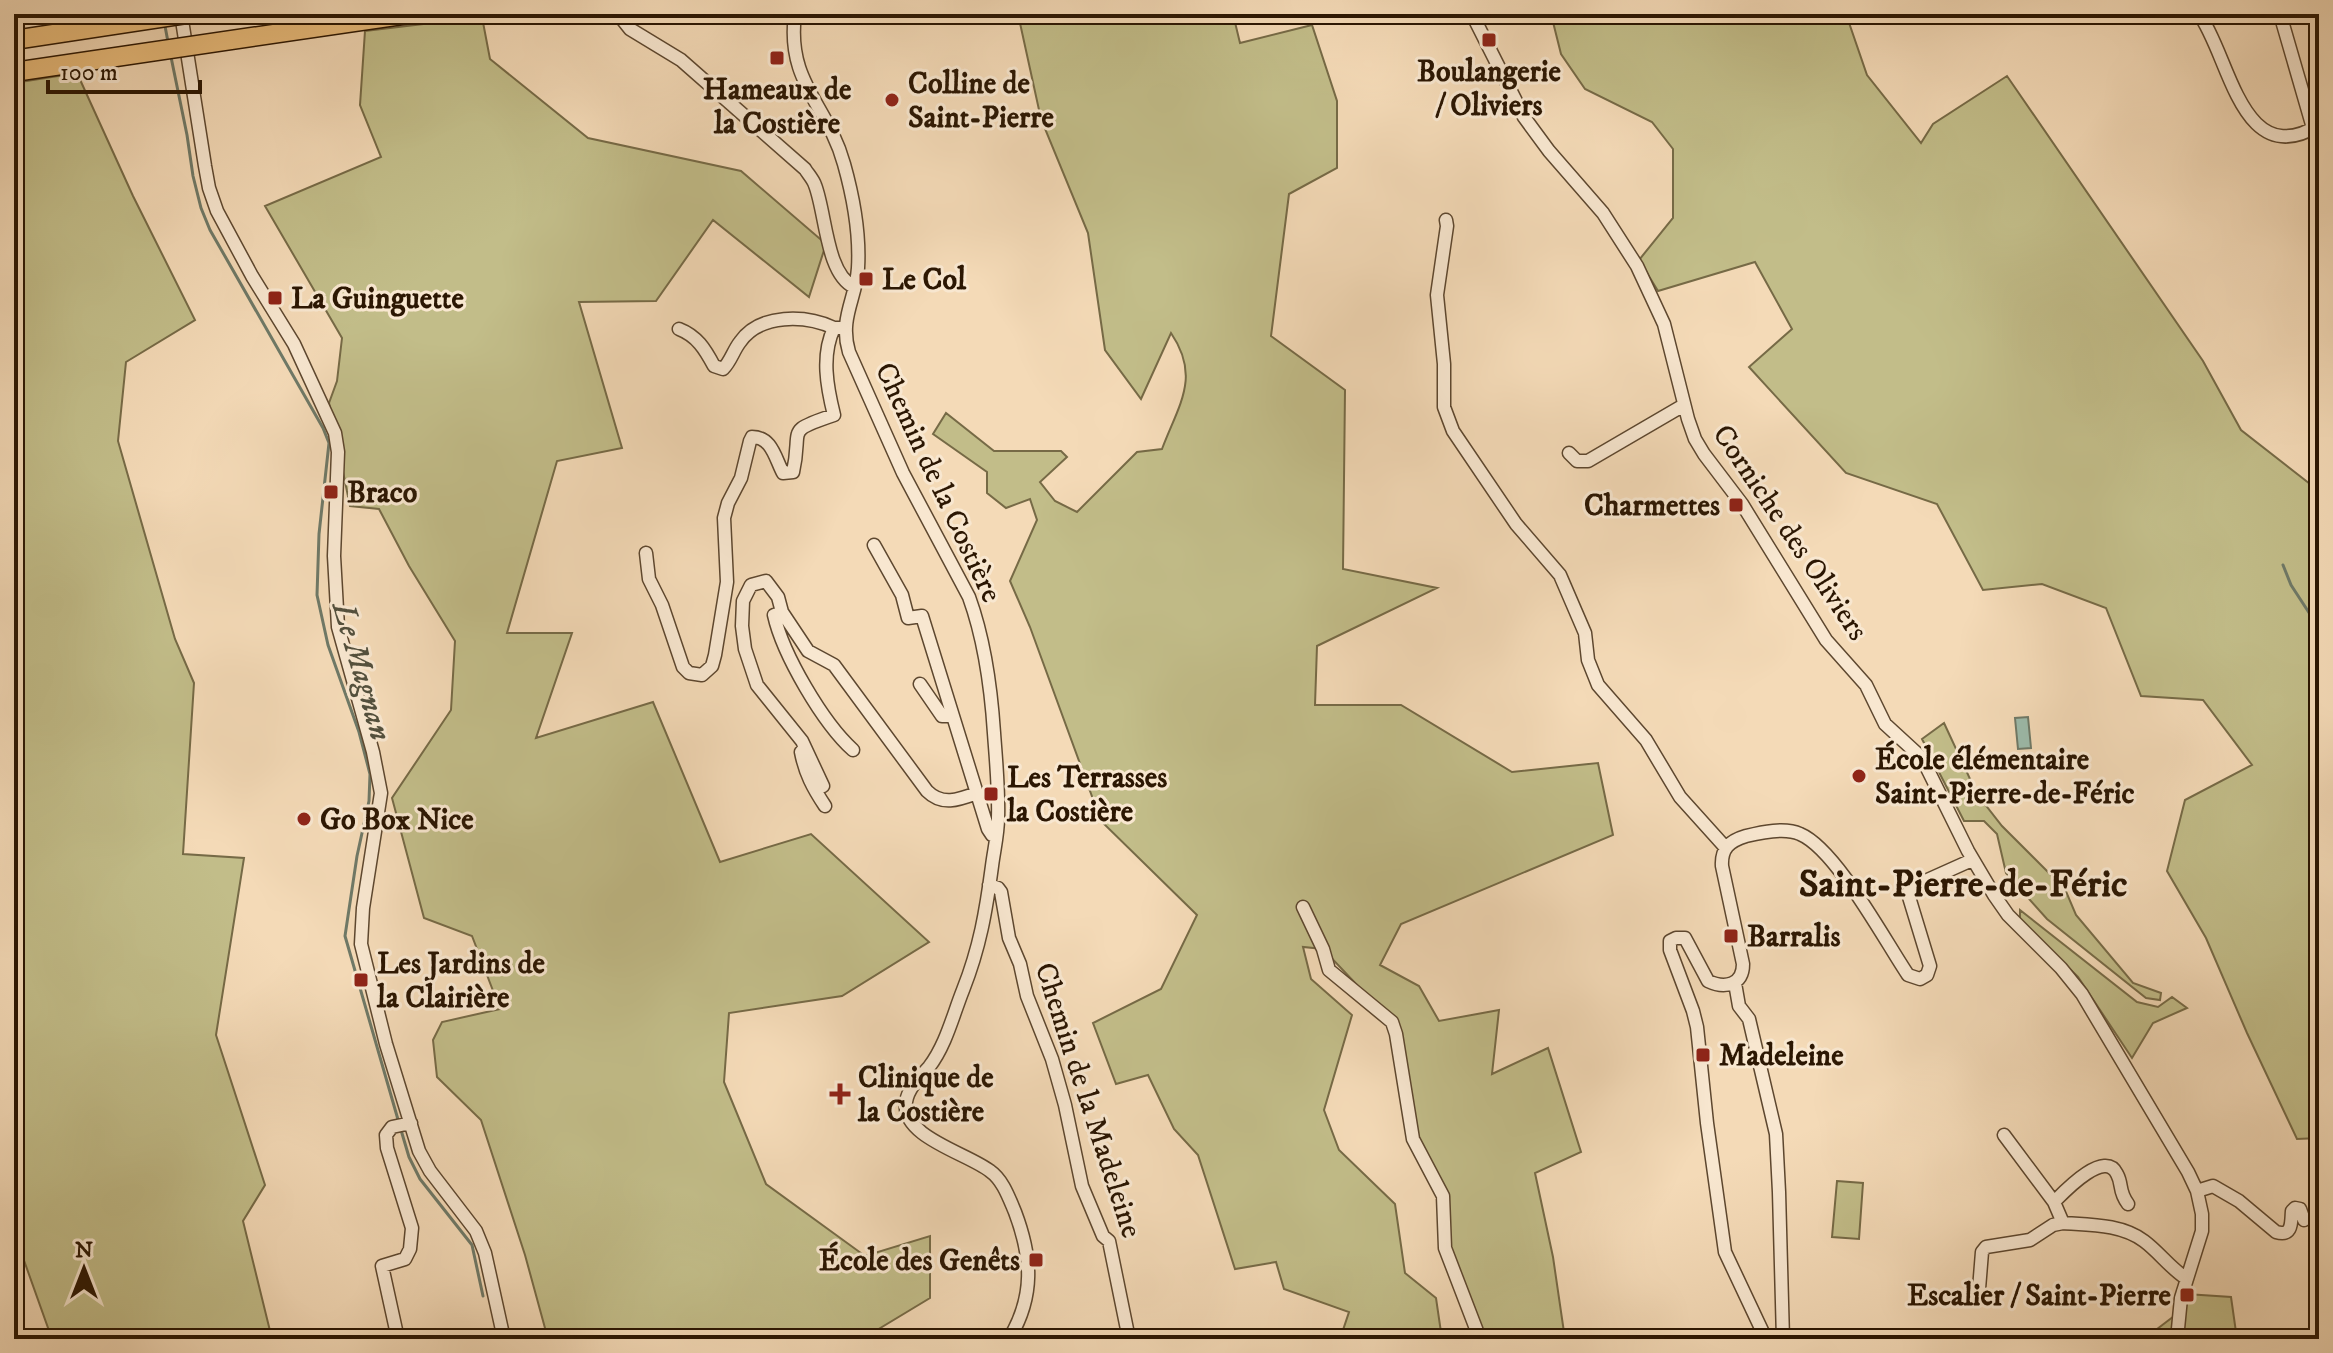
<svg xmlns="http://www.w3.org/2000/svg" width="2333" height="1353" font-family="'IM FELL DW Pica',serif">
	<rect width="100%" height="100%" fill="#f4dab7"/>
	<filter id="stains"><feTurbulence type="fractalNoise" baseFrequency=".0025" numOctaves="4"/><feColorMatrix values="0 0 0 0 .2 0 0 0 0 .09 0 0 0 0 .02 0 0 0 .5 -.17"/></filter>
	<radialGradient id="worn" r=".72"><stop offset=".6" stop-color="#630" stop-opacity="0"/><stop offset="1" stop-color="#630" stop-opacity=".3"/></radialGradient>
	<path fill="#c2bd89" stroke="#766a46" stroke-width="2" d="M 1018,14 L 1233,14 L 1240,43 L 1312,25 L 1337,101 L 1337,168 L 1289,194 L 1271,336 L 1345,390 L 1343,569 L 1437,588 L 1317,646 L 1315,705 L 1401,705 L 1512,772 L 1598,763 L 1613,835 L 1401,924 L 1380,965 L 1419,986 L 1439,1021 L 1499,1010 L 1492,1074 L 1548,1048 L 1581,1152 L 1535,1173 L 1553,1257 L 1565,1339 L 1480,1339 L 1452,1269 L 1443,1196 L 1424,1163 L 1392,1022 L 1323,949 L 1303,947 L 1311,979 L 1352,1015 L 1324,1110 L 1339,1150 L 1395,1204 L 1405,1273 L 1436,1298 L 1442,1339 L 1340,1339 L 1349,1312 L 1284,1289 L 1276,1262 L 1235,1269 L 1198,1155 L 1174,1129 L 1148,1075 L 1116,1084 L 1093,1023 L 1161,989 L 1197,915 L 1101,821 L 1030,627 L 1010,581 L 1037,520 L 1030,499 L 1006,508 L 987,493 L 987,472 L 933,434 L 946,413 L 994,451 L 1061,451 L 1067,457 L 1040,482 L 1055,501 L 1077,512 L 1137,452 L 1162,449 C 1179,404 1201,377 1171,333 L 1141,399 L 1105,350 L 1088,233 L 1041,119 Z
		M 1551,14 L 1846,14 L 1867,75 L 1921,143 L 1933,124 L 2007,76 L 2203,361 L 2241,430 L 2319,491 L 2319,655 L 2310,645 L 2319,665 L 2319,1138 L 2297,1139 L 2247,1033 L 2206,938 L 2167,871 L 2185,800 L 2252,765 L 2203,700 L 2141,696 L 2106,608 L 2042,584 L 1983,590 L 1937,504 L 1846,473 L 1749,367 L 1792,329 L 1755,262 L 1658,291 L 1639,260 L 1673,218 L 1673,149 L 1652,122 L 1585,89 L 1561,54 Z
		M 482,17 L 490,59 L 588,138 L 741,171 L 826,244 L 809,297 L 713,220 L 656,301 L 579,302 L 622,448 L 557,461 L 507,633 L 572,633 L 536,738 L 653,702 L 720,862 L 811,834 L 929,942 L 842,996 L 729,1013 L 724,1082 L 766,1184 L 865,1256 L 930,1236 L 930,1298 L 862,1339 L 548,1339 L 525,1255 L 481,1120 L 437,1077 L 433,1040 L 442,1022 L 500,1009 L 472,936 L 424,918 L 392,798 L 451,710 L 455,641 L 409,566 L 379,509 L 350,506 L 329,403 L 337,381 L 342,338 L 265,206 L 381,157 L 360,105 L 365,31 Z
		M 77,73 L 133,196 L 195,320 L 126,362 L 118,441 L 175,639 L 194,683 L 183,854 L 244,858 L 216,1035 L 265,1185 L 243,1221 L 272,1339 L 52,1339 L 16,1238 L 14,1224 L 14,83 Z
		M 1944,723 L 1977,794 L 2002,826 L 2065,889 L 2076,915 L 2133,983 L 2161,993 L 2160,1000 L 2146,998 L 2047,919 L 2006,873 L 1997,834 L 1984,821 L 1964,821 L 1922,739 Z
		M 2020,910 L 2137,1002 L 2158,1007 L 2172,997 L 2187,1008 L 2153,1023 L 2132,1058 L 2078,977 L 2020,920 Z
		M 1837,1181 L 1863,1183 L 1859,1239 L 1832,1237 Z
		M 2186,1294 L 2231,1297 L 2237,1339 L 2144,1339 L 2182,1310 Z"/>
	<path fill="#9cbbab" stroke="#6f7967" stroke-width="2" d="M 2028,717 L 2031,748 L 2018,749 L 2015,718 Z"/>
	<g fill="none" stroke-linecap="round" stroke-linejoin="round">
		<path stroke="#6f7967" stroke-width="3" d="M 165,26 L 168,42
			M 171,57 L 187,135 L 193,176 L 201,208 L 210,230 L 323,428 L 329,443 L 319,534 L 317,595 L 328,645 L 359,732 L 370,774 L 369,801 L 357,856 L 345,936 L 399,1123
			M 2283,565 L 2291,585 L 2319,628
			M 401,1130 L 409,1157 L 420,1179 L 472,1245 L 483,1296"/>
		<g stroke="#5d472f" stroke-width="15">
			<path id="minor" d="M 181,14 L 205,166 L 209,188 L 217,211 L 252,276 L 294,344 L 335,433 L 338,452 L 334,556 L 338,627 L 373,752 L 381,793 L 363,908 L 361,944 L 386,1044 L 419,1151 L 430,1171 L 476,1231 L 485,1253 L 504,1339
				M 795,14 C 786,83 828,105 844,164 C 853,196 860,234 858,268 C 856,299 839,318 849,352 L 903,473 L 969,597 C 985,641 991,687 994,733 C 996,761 999,790 998,818 C 998,834 994,850 992,866 C 986,911 980,947 963,990 C 953,1015 946,1045 929,1067 C 920,1077 908,1088 906,1102 C 901,1137 967,1153 990,1171 C 1003,1180 1009,1198 1015,1212 C 1032,1257 1035,1296 1009,1339
				M 1472,14 L 1524,117 L 1549,151 L 1603,213 L 1637,266 L 1664,324 L 1688,419 L 1695,439 L 1704,454 L 1742,504 L 1826,640 L 1866,685 L 1885,724 L 1922,758 L 1968,851 L 1994,895 L 2008,915 L 2061,968 L 2082,994 L 2188,1172 L 2197,1191 L 2202,1214 L 2202,1231 L 2181,1298 L 2177,1339
				M 2199,14 C 2230,56 2241,173 2319,125
				M 2280,14 L 2313,128
				M 622,19 L 630,29 L 681,60 L 805,169 C 808,174 813,179 815,185 C 826,213 826,274 854,287
				M 1446,220 L 1447,226 L 1437,295 L 1444,364 L 1444,407 L 1453,431 L 1516,524 L 1560,575 L 1585,633 L 1588,660 L 1598,685 L 1646,740 L 1680,797 L 1725,847
				M 679,329 C 697,336 705,349 714,366 L 723,369 C 731,361 733,351 740,342 C 760,313 806,315 834,328
				M 1569,453 L 1577,461 L 1588,461 L 1684,405
				M 874,545 L 902,595 L 908,618 L 922,616 L 988,829 L 992,835 L 996,837
				M 646,553 L 649,579 L 662,605 L 683,667 L 689,673 L 702,675 L 712,666 L 715,655 L 727,582 L 724,518 L 728,503 L 741,478 L 750,441 L 752,437 C 772,437 775,458 783,473 L 793,472 C 803,428 783,432 834,415 C 827,387 821,355 834,328 L 845,328
				M 782,612 L 778,597 L 766,581 L 751,585 L 743,601 L 742,626 L 745,649 L 757,685 L 802,741 L 823,786
				M 920,684 L 942,716 L 952,716
				M 853,750 C 823,723 783,655 774,615 L 782,612 L 808,651 L 834,665 L 927,791 C 942,806 958,800 977,793
				M 801,752 C 805,773 813,788 825,806
				M 989,885 L 998,888 L 1001,892 L 1009,938 L 1020,964 L 1027,996 L 1052,1059 L 1065,1105 L 1082,1186 L 1103,1236 L 1109,1241 L 1129,1339
				M 1303,907 L 1323,949 L 1329,970 L 1392,1022 L 1396,1034 L 1413,1139 L 1443,1196 L 1445,1248 L 1480,1339
				M 1735,983 L 1739,1006 L 1749,1019 L 1776,1134 L 1779,1192 L 1783,1339
				M 2004,1135 L 2054,1202
				M 2197,1191 L 2213,1186 L 2239,1201 L 2276,1232 C 2293,1237 2291,1222 2292,1211 L 2295,1208 L 2300,1209 L 2304,1220
				M 2128,1204 C 2118,1191 2123,1185 2117,1174 C 2105,1148 2063,1193 2054,1202 L 2063,1223 C 2090,1225 2121,1224 2144,1241 C 2159,1252 2170,1268 2187,1279
				M 1979,1289 L 1982,1252 L 1986,1247 L 2030,1240 L 2053,1225 L 2063,1223
				M 398,1339 L 382,1266 L 405,1259 L 410,1249 L 412,1228 L 387,1148 L 386,1135 L 392,1127 L 411,1123
				M 1766,1339 L 1725,1252 L 1707,1123 L 1697,1027 L 1693,1011 L 1670,950 L 1670,941 L 1676,938 L 1685,938 L 1708,981 C 1725,989 1743,985 1743,964 L 1722,866 C 1721,849 1729,841 1746,836 C 1762,832 1785,827 1800,834 C 1836,849 1885,941 1908,975 L 1920,979 L 1927,975 L 1930,966 L 1909,897 L 1910,890 L 1914,886 L 1972,860"/>
		</g>
		<use href="#minor" stroke="#f8e7d0" stroke-width="12"/>
		<g stroke="#2b1602" stroke-width="21" stroke-linecap="butt">
			<path id="highway-bridge" d="M 14,40 L 186,14
				M 14,72 L 409,14"/>
		</g>
		<use href="#highway-bridge" stroke="#eabd7c" stroke-width="18"/>
	</g>
	<g fill="#8f2418" stroke="#f8e7d0" stroke-width="3">
		<rect x="1481" y="32" width="16" height="16" rx="4"/>
		<rect x="769" y="50" width="16" height="16" rx="4"/>
		<circle cx="892" cy="100" r="8"/>
		<rect x="858" y="271" width="16" height="16" rx="4"/>
		<rect x="267" y="290" width="16" height="16" rx="4"/>
		<rect x="323" y="484" width="16" height="16" rx="4"/>
		<rect x="1728" y="497" width="16" height="16" rx="4"/>
		<circle cx="1859" cy="776" r="8"/>
		<rect x="983" y="786" width="16" height="16" rx="4"/>
		<circle cx="304" cy="819" r="8"/>
		<rect x="1723" y="928" width="16" height="16" rx="4"/>
		<rect x="353" y="972" width="16" height="16" rx="4"/>
		<rect x="1695" y="1047" width="16" height="16" rx="4"/>
		<path d="M836 1082h8v8h8v8h-8v8h-8v-8h-8v-8h8z"/>
		<rect x="1028" y="1252" width="16" height="16" rx="4"/>
		<rect x="2179" y="1287" width="16" height="16" rx="4"/>
	</g>
	<g text-anchor="middle" stroke-width="6" stroke-linejoin="round" paint-order="stroke">
		<g font-size="30" font-weight="bold" fill="#2b1602" stroke="#f8e7d0" text-anchor="start">
			<text x="1489" y="81" text-anchor="middle">Boulangerie<tspan x="1489" dy="34">/ Oliviers</tspan></text>
			<text x="908" y="93">Colline de<tspan x="908" dy="34">Saint-Pierre</tspan></text>
			<text x="777" y="99" text-anchor="middle">Hameaux de<tspan x="777" dy="34">la Costière</tspan></text>
			<text x="882" y="289">Le Col</text>
			<text x="291" y="308">La Guinguette</text>
			<text x="347" y="502">Braco</text>
			<text x="1720" y="515" text-anchor="end">Charmettes</text>
			<text x="1875" y="769">École élémentaire<tspan x="1875" dy="34">Saint-Pierre-de-Féric</tspan></text>
			<text x="1007" y="787">Les Terrasses<tspan x="1007" dy="34">la Costière</tspan></text>
			<text x="320" y="829">Go Box Nice</text>
			<text x="1747" y="946">Barralis</text>
			<text x="377" y="973">Les Jardins de<tspan x="377" dy="34">la Clairière</tspan></text>
			<text x="1719" y="1065">Madeleine</text>
			<text x="858" y="1087">Clinique de<tspan x="858" dy="34">la Costière</tspan></text>
			<text x="1020" y="1270" text-anchor="end">École des Genêts</text>
			<text x="2171" y="1305" text-anchor="end">Escalier / Saint-Pierre</text>
		</g>
		<g font-size="30" fill="#2b1602" stroke="#f8e7d0">
			<text transform="translate(939 482) rotate(65)" y="10">Chemin de la Costière</text>
			<text transform="translate(1791 532) rotate(56)" y="10">Corniche des Oliviers</text>
			<text transform="translate(1089 1100) rotate(72)" y="10">Chemin de la Madeleine</text>
		</g>
		<g font-size="32" font-style="italic" fill="#53503d" stroke="#f8e7d0">
			<text transform="translate(363 671) rotate(74)" y="11">Le Magnan</text>
		</g>
		<g font-size="38" font-weight="bold" fill="#2b1602" stroke="#f8e7d0">
			<text x="1963" y="896">Saint-Pierre-de-Féric</text>
		</g>
	</g>
	<rect width="2333" height="1353" fill="none" stroke="#f4dab7" stroke-width="48"/>
	<rect x="16" y="16" width="2301" height="1321" fill="none" stroke="#2b1602" stroke-width="4"/>
	<rect x="24" y="24" width="2285" height="1305" fill="none" stroke="#2b1602" stroke-width="2"/>
	<g transform="translate(84 1269)" stroke="#f8e7d0" stroke-width="6" paint-order="stroke">
	<path d="M0-6L14 30L0 20L-14 30Z" fill="#2b1602"/>
	<text y="-12" font-size="22" font-weight="bold" text-anchor="middle" fill="#2b1602">N</text>
	</g>
	<path d="M48 80v12h152v-12" fill="none" stroke="#2b1602" stroke-width="4"/>
	<text x="60" y="80" font-size="24" fill="#2b1602" stroke="#f8e7d0" stroke-width="6" paint-order="stroke">100 m</text>
	<rect width="100%" height="100%" filter="url(#stains)"/>
	<rect width="100%" height="100%" fill="url(#worn)"/>
</svg>
